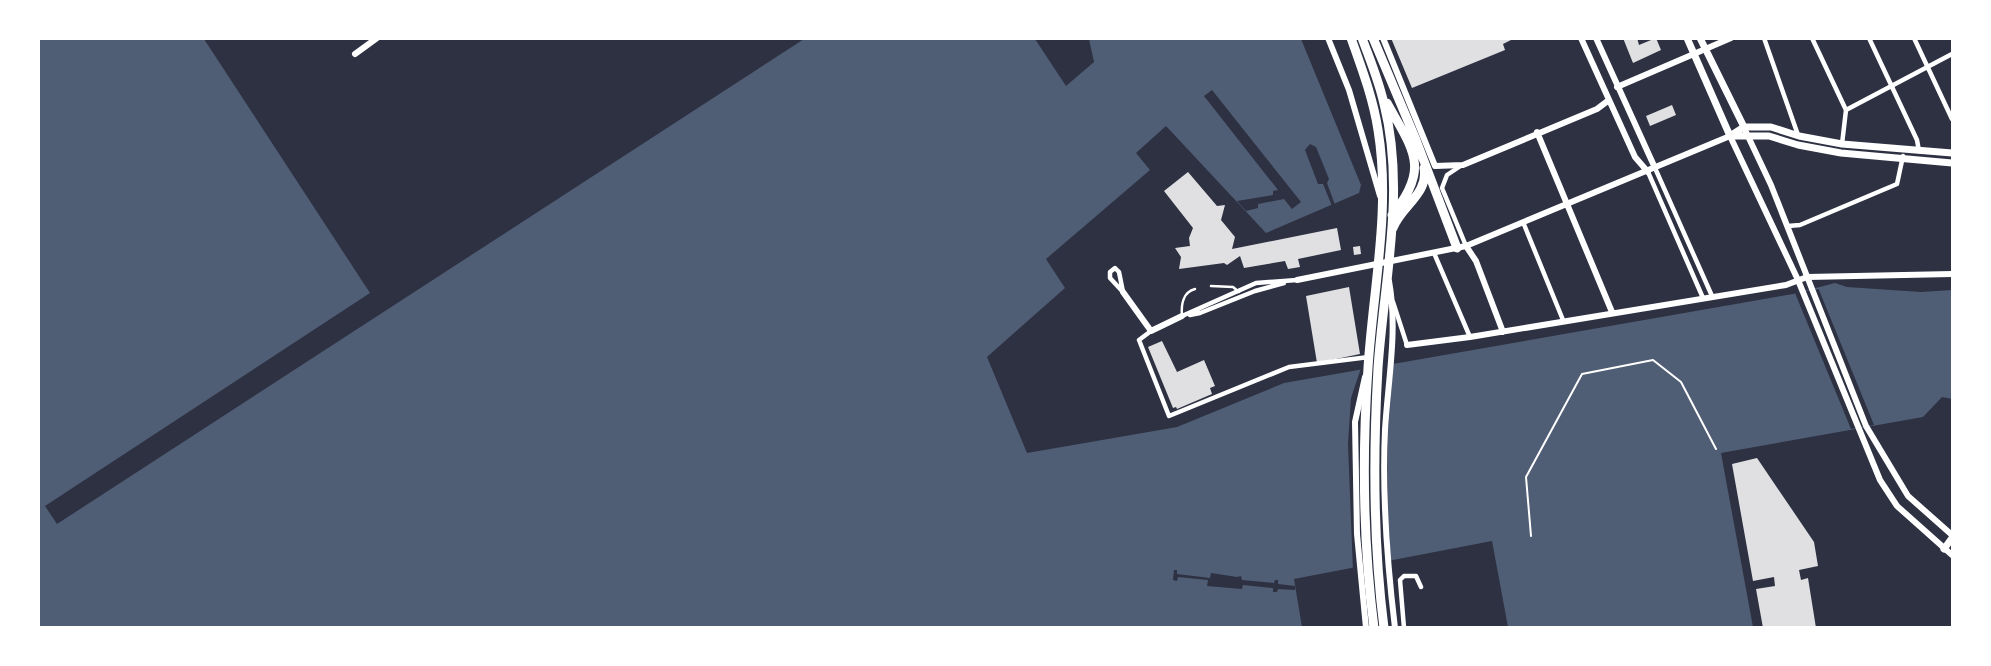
<svg xmlns="http://www.w3.org/2000/svg" width="1991" height="666" font-family="'Libre Baskerville',serif">
	<rect width="100%" height="100%" fill="#2d3142"/>
	<path fill="#4f5d75" d="M 38,39 L 204,39 L 370,293 L 45,506 L 57,524 L 804,39 L 1035,39 L 1066,86 L 1094,62 L 1089,39 L 1301,39 L 1361,185 L 1359,193 L 1266,233 L 1166,126 L 1136,153 L 1150,170 L 1046,259 L 1065,288 L 987,357 L 1027,453 L 1177,427 L 1284,383 L 1793,294 L 1835,283 L 1847,287 L 1921,292 L 1952,290 L 1952,399 L 1942,397 L 1923,417 L 1721,453 L 1753,627 L 1508,627 L 1492,541 L 1294,579 L 1302,627 L 39,627 Z"/>
	<path fill="#2d3142" d="M 1212,90 L 1301,202 L 1292,209 L 1284,199 L 1258,204 L 1258,208 L 1246,211 L 1237,201 L 1273,195 L 1273,191 L 1278,190 L 1204,96 Z
		M 1310,144 L 1316,147 L 1329,179 L 1327,183 L 1335,205 L 1332,206 L 1323,184 L 1318,184 L 1305,150 Z
		M 1819,289 L 1819,290 L 1874,425 L 1851,429 L 1795,293 Z
		M 1394,359 L 1388,430 L 1388,512 L 1391,564 L 1353,571 L 1348,444 L 1351,398 L 1362,365 Z
		M 1174,570 L 1177,570 L 1177,574 L 1210,578 L 1211,573 L 1237,577 L 1241,576 L 1242,580 L 1274,583 L 1275,580 L 1278,580 L 1278,584 L 1295,586 L 1295,590 L 1278,589 L 1277,592 L 1273,592 L 1273,588 L 1243,585 L 1242,589 L 1207,586 L 1208,580 L 1178,577 L 1177,581 L 1173,580 Z"/>
	<path fill="#e0e0e3" d="M 1391,38 L 1515,38 L 1503,44 L 1505,50 L 1412,88 Z
		M 1623,38 L 1637,38 L 1639,45 L 1656,38 L 1661,50 L 1633,63 Z
		M 1672,105 L 1676,115 L 1650,126 L 1646,116 Z
		M 1188,172 L 1217,206 L 1225,205 L 1221,220 L 1235,237 L 1232,249 L 1337,228 L 1341,250 L 1298,259 L 1300,267 L 1288,269 L 1285,261 L 1244,268 L 1240,256 L 1227,265 L 1224,263 L 1179,269 L 1181,257 L 1175,248 L 1190,246 L 1189,238 L 1193,228 L 1164,191 Z
		M 1360,246 L 1361,254 L 1354,255 L 1353,247 Z
		M 1349,287 L 1360,354 L 1317,363 L 1306,296 Z
		M 1162,341 L 1177,372 L 1204,360 L 1215,386 L 1210,388 L 1212,394 L 1177,409 L 1176,407 L 1173,408 L 1148,347 Z
		M 1757,458 L 1814,542 L 1818,566 L 1799,570 L 1801,580 L 1808,578 L 1816,628 L 1763,628 L 1756,589 L 1775,586 L 1774,577 L 1753,581 L 1732,464 Z"/>
	<g fill="none" stroke-linecap="round" stroke-linejoin="round">
		<path stroke="#fff" stroke-width="2" d="M 1531,536 L 1526,477 L 1582,374 L 1653,360 L 1681,382 L 1716,449"/>
		<path stroke="#fff" stroke-width="2.5" d="M 1211,286 L 1233,287 L 1239,292
			M 1182,316 C 1181,305 1183,292 1195,289"/>
		<path stroke="#fff" stroke-width="4.5" d="M 1764,38 L 1798,135
			M 1812,38 L 1846,110 L 1842,144
			M 1869,38 L 1917,140 L 1919,151
			M 1914,38 L 1952,119
			M 1846,110 L 1952,54
			M 1462,165 L 1447,175 L 1442,188 L 1466,246
			M 1655,168 L 1712,296
			M 1648,172 L 1703,298
			M 1523,222 L 1563,320
			M 1788,226 L 1800,225 L 1897,184 L 1903,156
			M 1434,253 L 1470,337
			M 1115,268 L 1119,272 L 1123,292 L 1110,278 L 1110,272 Z
			M 1393,302 L 1407,345
			M 1190,315 L 1200,313 L 1255,291 L 1284,283
			M 1182,316 L 1256,283 L 1297,280
			M 1151,331 L 1139,340 L 1169,416 L 1289,367 L 1369,357
			M 1404,628 L 1400,580 L 1404,576 L 1416,576 L 1421,587"/>
		<path stroke="#fff" stroke-width="6" d="M 1328,38 L 1349,90 L 1380,196
			M 1383,38 L 1435,166 L 1463,165 L 1597,109 L 1609,100
			M 1581,38 L 1635,157 L 1648,172
			M 1596,38 L 1655,168
			M 355,54 L 377,38
			M 1617,87 L 1731,38
			M 1537,132 L 1612,312
			M 1746,132 L 1771,185 L 1866,426 L 1908,496 L 1952,535
			M 1466,246 L 1476,261 L 1503,332
			M 1297,280 L 1466,246 L 1730,136 L 1798,280 L 1880,480 L 1897,506 L 1952,555
			M 1389,281 C 1398,330 1388,380 1385,430 C 1382,496 1387,562 1395,628
			M 1123,292 L 1151,331 L 1182,316
			M 1407,345 L 1470,337 L 1786,285 L 1807,277 L 1952,274
			M 1365,377 L 1355,422 L 1357,534 L 1366,628"/>
		<path stroke="#fff" stroke-width="7" d="M 1687,38 L 1730,136
			M 1700,38 L 1744,127
			M 1730,136 L 1744,127 L 1771,127 L 1799,136 L 1842,144 L 1952,153
			M 1731,136 L 1769,136 L 1798,145 L 1841,153 L 1952,163
			M 1944,549 L 1952,538"/>
		<path stroke="#fff" stroke-width="9" d="M 1351,38 C 1362,69 1373,98 1378,130 C 1391,209 1373,289 1368,368 C 1362,454 1363,542 1374,628
			M 1362,38 C 1370,60 1379,81 1384,104 C 1406,190 1384,281 1378,368 C 1373,454 1373,542 1384,628
			M 1373,38 L 1416,140 L 1457,248
			M 1387,103 C 1413,150 1431,168 1392,215
			M 1393,228 C 1401,206 1429,194 1424,168"/>
	</g>
	<rect width="1991" height="666" fill="none" stroke="#ffffff" stroke-width="80"/>
</svg>
